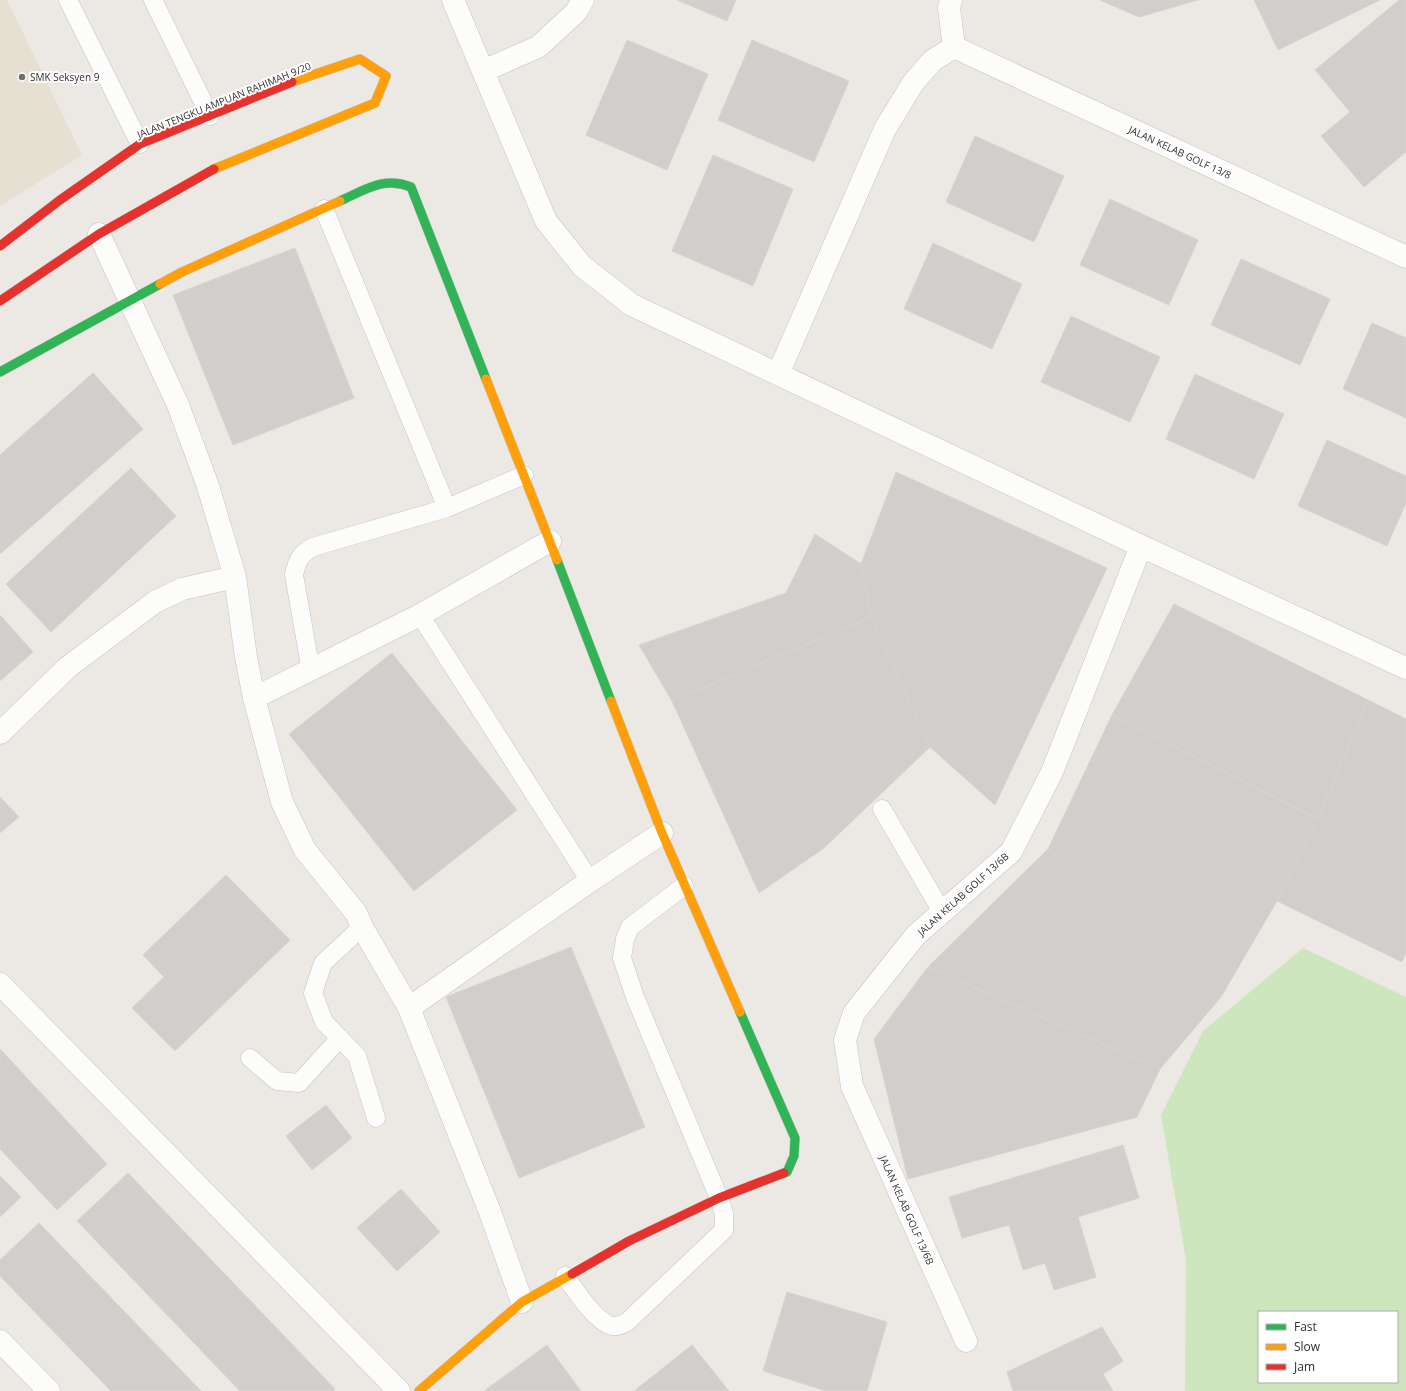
<svg xmlns="http://www.w3.org/2000/svg" width="1406" height="1391" font-family="'Open Sans',sans-serif">
	<rect width="100%" height="100%" fill="#ece8e4"/>
	<path fill="#e6e0d3" d="M 0,0 L 7,0 L 82,155 L 0,206 Z"/>
	<path fill="#cee6be" fill-rule="evenodd" d="M 1303,948 L 1406,997 L 1406,1391 L 1185,1391 L 1186,1260 L 1161,1115 L 1203,1031 ZM 1259,1312 L 1397,1312 L 1397,1382 L 1259,1382 Z"/>
	<path fill="#d1cecb" stroke="#d7d4d0" d="M 677,0 L 736,0 L 727,21 Z
		M 1100,0 L 1198,0 L 1139,17 Z
		M 1254,0 L 1380,0 L 1278,50 Z
		M 1399,0 L 1406,0 L 1406,152 L 1364,187 L 1321,136 L 1350,112 L 1315,70 Z
		M 627,40 L 708,74 L 667,170 L 586,135 Z
		M 752,40 L 849,81 L 814,162 L 718,120 Z
		M 975,136 L 1064,176 L 1034,242 L 946,202 Z
		M 713,155 L 793,189 L 753,286 L 672,251 Z
		M 1110,199 L 1198,240 L 1169,305 L 1080,265 Z
		M 933,243 L 1022,284 L 992,349 L 904,309 Z
		M 295,248 L 354,398 L 233,445 L 173,295 Z
		M 1241,259 L 1330,299 L 1300,365 L 1211,325 Z
		M 1071,316 L 1160,357 L 1130,422 L 1041,382 Z
		M 1372,323 L 1406,338 L 1406,418 L 1343,389 Z
		M 93,373 L 143,429 L 0,554 L 0,455 Z
		M 1195,374 L 1284,414 L 1254,479 L 1166,439 Z
		M 1327,440 L 1406,476 L 1406,503 L 1387,546 L 1298,506 Z
		M 131,468 L 176,516 L 51,632 L 6,584 Z
		M 896,472 L 1107,568 L 995,805 L 930,747 L 871,617 L 861,564 Z
		M 815,534 L 861,564 L 871,617 L 672,701 L 639,645 L 786,593 Z
		M 1174,604 L 1368,700 L 1318,819 L 1112,715 Z
		M 0,615 L 33,652 L 0,681 Z
		M 871,617 L 930,747 L 824,848 L 759,893 L 672,701 Z
		M 392,653 L 517,810 L 414,891 L 289,734 Z
		M 1368,700 L 1406,719 L 1406,952 L 1402,962 L 1277,901 L 1318,819 Z
		M 1112,715 L 1318,819 L 1277,901 L 1221,997 L 1048,849 Z
		M 0,797 L 19,817 L 0,833 Z
		M 1048,849 L 1221,997 L 1160,1069 L 928,967 Z
		M 226,875 L 290,940 L 175,1051 L 132,1008 L 164,977 L 143,955 Z
		M 571,947 L 645,1127 L 519,1178 L 446,997 Z
		M 928,967 L 1160,1069 L 1137,1117 L 908,1179 L 874,1039 Z
		M 0,1049 L 107,1164 L 57,1210 L 0,1149 Z
		M 326,1105 L 352,1138 L 312,1170 L 286,1136 Z
		M 1123,1145 L 1139,1198 L 1078,1217 L 1096,1277 L 1054,1290 L 1045,1263 L 1023,1270 L 1009,1225 L 962,1238 L 949,1197 Z
		M 128,1173 L 335,1389 L 333,1391 L 240,1391 L 77,1221 Z
		M 0,1176 L 21,1197 L 0,1217 Z
		M 401,1189 L 440,1232 L 397,1271 L 357,1228 Z
		M 39,1223 L 201,1391 L 111,1391 L 0,1276 L 0,1260 Z
		M 787,1292 L 887,1322 L 867,1391 L 826,1391 L 763,1371 Z
		M 1102,1327 L 1123,1361 L 1103,1374 L 1113,1391 L 1013,1391 L 1007,1372 Z
		M 547,1345 L 581,1391 L 484,1391 Z
		M 692,1345 L 729,1391 L 634,1391 Z"/>
	<g fill="none" stroke-linecap="round" stroke-linejoin="round">
		<g stroke="#c5c4c5" stroke-width="19">
			<path id="lane" d="M 68,0 L 140,144
				M 153,0 L 210,116
				M 324,209 L 447,508
				M 420,615 L 590,881
				M 311,671 L 294,575 C 297,561 300,554 313,547 L 447,508 L 524,475
				M 882,809 L 942,912
				M 362,927 L 323,963 L 313,993 L 324,1022 L 357,1056 L 376,1118
				M 250,1058 L 277,1081 L 299,1083 L 340,1038
				M 565,1276 C 576,1291 592,1317 609,1325 C 616,1328 622,1325 627,1322 L 724,1230 L 724,1214 L 719,1198 L 635,997 L 622,958 L 625,939 L 630,927 L 684,886"/>
		</g>
		<g stroke="#c5c4c5" stroke-width="23">
			<path id="street" d="M 453,0 L 546,221 L 582,266 L 632,305 L 1141,546 L 1406,668
				M 954,47 L 1406,257
				M 483,71 L 538,47 L 576,12 L 583,0
				M 99,234 L 178,405 L 208,486 L 235,577 L 246,657 L 254,698 L 282,802 L 305,850 L 356,913 L 362,927 L 409,1008 L 490,1212 L 522,1302
				M 778,374 L 885,129 L 913,83 L 932,61 L 954,47 L 949,8 L 951,0
				M 254,698 L 420,615 L 550,541
				M 0,733 L 68,667 L 155,602 L 182,589 L 235,577
				M 0,984 L 399,1391
				M 409,1008 L 590,881 L 662,833
				M 0,1341 L 49,1391
				M 966,1341 L 852,1086 L 845,1040 L 854,1013 L 916,935 L 1011,852 L 1052,772 L 1141,546"/>
		</g>
		<g stroke="#c5c4c5" stroke-width="10">
			<path id="fast" d="M 340,201 C 365,190 384,176 411,187 L 486,379
				M 0,372 L 160,284
				M 557,560 L 611,701
				M 740,1012 L 795,1138 L 794,1156 L 787,1172 L 784,1173"/>
		</g>
		<g stroke="#c5c4c5" stroke-width="10">
			<path id="slow" d="M 214,169 L 375,103 L 386,76 L 360,59 L 292,82
				M 160,284 L 182,272 L 340,201
				M 486,379 L 557,560
				M 611,701 L 662,833 L 740,1012
				M 419,1391 L 522,1302 L 572,1274"/>
		</g>
		<g stroke="#c5c4c5" stroke-width="10">
			<path id="jam" d="M 0,246 L 60,200 L 140,144 L 292,82
				M 0,301 L 99,234 L 214,169
				M 572,1274 L 629,1241 L 719,1198 L 784,1173"/>
		</g>
		<use href="#lane" stroke="#fcfcfb" stroke-width="18"/>
		<use href="#street" stroke="#fcfcfb" stroke-width="22"/>
		<use href="#fast" stroke="#30b455" stroke-width="9"/>
		<use href="#slow" stroke="#ff9f0a" stroke-width="9"/>
		<use href="#jam" stroke="#e5322d" stroke-width="9"/>
	</g>
	<circle fill="#706f6e" stroke="#fff" stroke-width="1.5" cx="22" cy="77" r="4"/>
	<g text-anchor="middle" stroke-width="4" stroke-linejoin="round" paint-order="stroke">
		<g font-size="10" fill="#2e2e2e" stroke="#fff" text-anchor="start">
			<text x="30" y="81">SMK Seksyen 9</text>
		</g>
		<g font-size="10" fill="#2e2e2e" stroke="#fff">
			<text transform="translate(224 100) rotate(-22)" y="4">JALAN TENGKU AMPUAN RAHIMAH 9/20</text>
			<text transform="translate(1180 152) rotate(25)" y="4">JALAN KELAB GOLF 13/8</text>
			<text transform="translate(963 894) rotate(-42)" y="4">JALAN KELAB GOLF 13/6B</text>
			<text transform="translate(907 1210) rotate(66)" y="4">JALAN KELAB GOLF 13/6B</text>
		</g>
	</g>
	<rect x="1258" y="1311" width="140" height="72" fill="#ffffff" stroke="#ababab"/>
	<rect x="1266" y="1324" width="20" height="6" fill="#30b455" stroke="#ababab"/>
	<text x="1294" y="1331" font-size="12" fill="#2e2e2e">Fast</text>
	<rect x="1266" y="1344" width="20" height="6" fill="#ff9f0a" stroke="#ababab"/>
	<text x="1294" y="1351" font-size="12" fill="#2e2e2e">Slow</text>
	<rect x="1266" y="1364" width="20" height="6" fill="#e5322d" stroke="#ababab"/>
	<text x="1294" y="1371" font-size="12" fill="#2e2e2e">Jam</text>
</svg>
